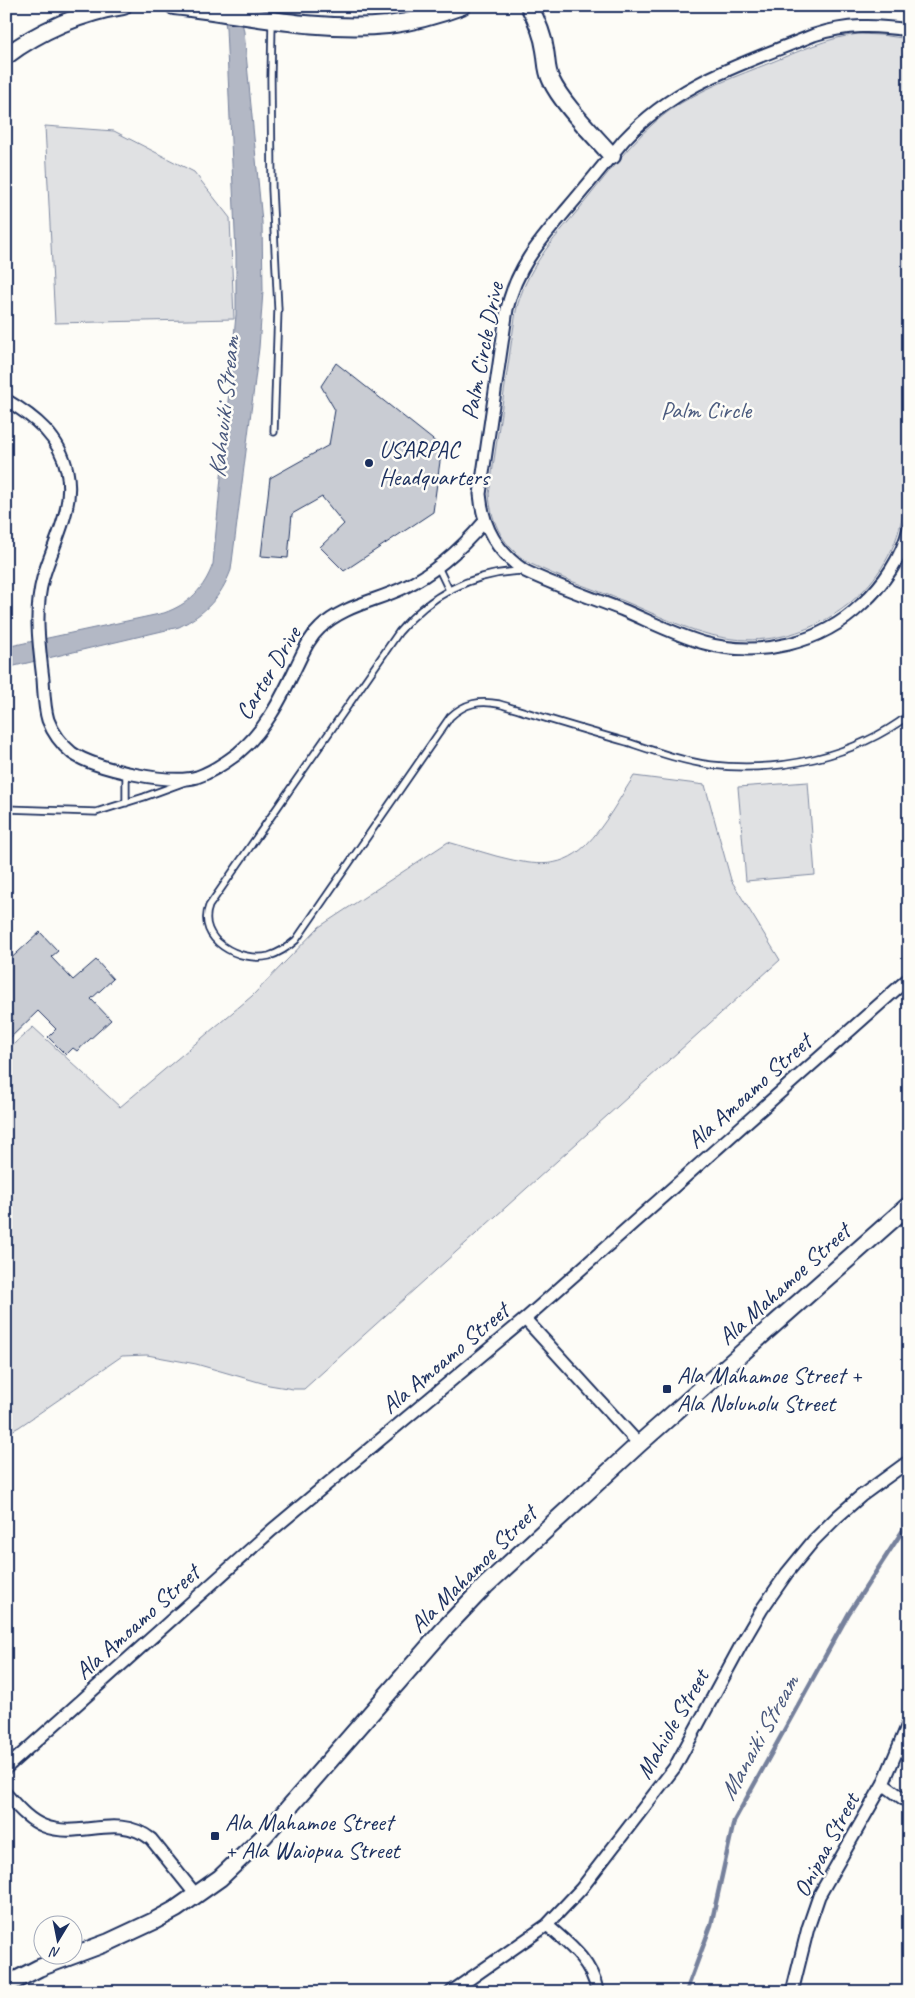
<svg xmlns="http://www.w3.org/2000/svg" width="915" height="1998" font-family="Caveat,sans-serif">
	<rect width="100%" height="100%" fill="#fdfcf7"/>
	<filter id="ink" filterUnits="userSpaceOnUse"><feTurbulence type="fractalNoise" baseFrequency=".02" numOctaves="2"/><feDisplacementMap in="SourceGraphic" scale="10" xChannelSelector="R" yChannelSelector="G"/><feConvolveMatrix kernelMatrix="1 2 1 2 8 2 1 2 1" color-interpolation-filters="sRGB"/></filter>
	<g filter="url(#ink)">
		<path fill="#e0e1e3" stroke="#7e88a0" d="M 858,34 L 881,35 L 909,39 L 909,485 C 904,507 901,531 891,551 C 861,613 789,651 720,637 C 688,631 655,614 624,601 C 593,589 560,578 529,563 C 504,547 491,524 489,494 L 516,311 C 526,269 552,241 579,209 C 607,175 633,137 669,111 C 700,89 737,76 772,62 C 800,51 827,38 858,34 Z
			M 45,126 L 114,131 L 194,172 L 230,218 L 234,319 L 55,323 Z
			M 634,776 L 705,785 L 731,880 L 780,960 L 304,1389 L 293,1389 L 269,1385 L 196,1364 L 147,1355 L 122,1356 L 19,1427 L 6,1434 L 6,1051 L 33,1027 L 120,1107 L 252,996 L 319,927 L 448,842 C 464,847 480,851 496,856 C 528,864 559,872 586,845 C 605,826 619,799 634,776 Z
			M 808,782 L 815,875 L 746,881 L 738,787 Z"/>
		<path fill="#b3b8c5" stroke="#76819c" d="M 222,6 L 239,6 L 244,32 L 262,222 L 263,291 L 259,348 L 231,570 C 221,597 205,614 179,627 L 6,668 L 6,647 L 164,613 C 189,604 204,589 213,564 L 236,315 L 236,255 L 226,28 Z"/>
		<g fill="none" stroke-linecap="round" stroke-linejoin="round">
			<path stroke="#76819c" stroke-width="4.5" d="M 686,1992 L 711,1925 L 734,1821 L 849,1613 L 909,1521"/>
		</g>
		<path fill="#c9ccd3" stroke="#1b2f5e" d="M 336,363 L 442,447 L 433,512 L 344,571 L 320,547 L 344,524 L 322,497 L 292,514 L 288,558 L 261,556 L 270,478 L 329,445 L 335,410 L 321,386 Z
			M 40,932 L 58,951 L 51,957 L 73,980 L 96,960 L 113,979 L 91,999 L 111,1020 L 77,1051 L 73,1048 L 66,1055 L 48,1037 L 56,1029 L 38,1011 L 6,1042 L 6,963 Z"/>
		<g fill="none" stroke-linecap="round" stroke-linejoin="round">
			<g stroke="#1b2f5e" stroke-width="9">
				<path id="lane" d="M 272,21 L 271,78 L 272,189 L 278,309 L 274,432
					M 438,567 L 449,590
					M 522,571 C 473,573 432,593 399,632 L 209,906 C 196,940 240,963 269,956 C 279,953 288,947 296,940 L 450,717 C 465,703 480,700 499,704 C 542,717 584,730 627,742 C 654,751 682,761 711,765 C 779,773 854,757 909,715
					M 126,771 L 126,803
					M 6,809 L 96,812 L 144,797 L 185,782"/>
			</g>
			<g stroke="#1b2f5e" stroke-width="15">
				<path id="street" d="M 909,30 C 875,25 847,24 814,35 C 743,64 678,82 624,140 C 605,163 587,186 568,208 C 540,241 517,266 507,309 L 480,494 C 483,528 497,552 525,571 C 556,586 590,597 623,610 C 649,621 676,635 704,643 C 759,658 821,644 862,604 C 884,584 902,557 909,528
					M 6,400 C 35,417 60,437 67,471 C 75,509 53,543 43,578 C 34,611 39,645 43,679 C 44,692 44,707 48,720 C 53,733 61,744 72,753 C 95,769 170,785 197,777 C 212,772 225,763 237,754 C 265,731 281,699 296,667 C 303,653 308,639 320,628 C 342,606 376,601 403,588 C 435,573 461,549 484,522
					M 525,1319 L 639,1444
					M 6,1768 L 272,1530 L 525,1319 L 909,978
					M 883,1784 L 909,1803
					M 6,1794 C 17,1806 28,1820 44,1826 C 80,1840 116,1812 151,1839 L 196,1895
					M 547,1925 C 568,1944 591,1960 597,1990
					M 451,1992 L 547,1925 L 581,1889 L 675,1767 L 741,1645 L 762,1609 L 787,1573 L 814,1540 L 837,1517 L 861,1496 L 909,1461
					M 792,1992 L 808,1928 L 819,1896 L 883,1784 L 909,1722"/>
			</g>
			<g stroke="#1b2f5e" stroke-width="20">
				<path id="secondary" d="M 174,6 C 245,14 316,32 388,25 C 413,22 438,15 462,6
					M 529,6 C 536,19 543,34 545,50 C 547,60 546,70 551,80 C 562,104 594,135 612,156
					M 6,56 C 39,31 82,12 123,6
					M 6,1985 L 39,1968 L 109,1942 L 154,1921 L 176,1909 L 220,1878 L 264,1836 L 446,1627 L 485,1586 L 639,1444 L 909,1205"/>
			</g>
			<use href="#lane" stroke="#fdfcf7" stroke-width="5.5"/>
			<use href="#street" stroke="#fdfcf7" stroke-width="11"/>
			<use href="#secondary" stroke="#fdfcf7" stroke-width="16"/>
		</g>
	</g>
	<g fill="#1b2f5e" stroke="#fdfcf7" stroke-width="2">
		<circle cx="369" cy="463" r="5"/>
		<rect x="662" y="1384" width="10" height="10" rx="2.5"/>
		<rect x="210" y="1831" width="10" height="10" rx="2.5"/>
	</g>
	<g text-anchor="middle" stroke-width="5" stroke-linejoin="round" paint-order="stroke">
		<g font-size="24" fill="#1b2f5e" stroke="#fdfcf7">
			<text transform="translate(482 351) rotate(-79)" y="8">Palm Circle Drive</text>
			<text transform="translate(268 673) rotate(-59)" y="8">Carter Drive</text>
			<text transform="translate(749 1091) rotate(-42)" y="8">Ala Amoamo Street</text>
			<text transform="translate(784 1284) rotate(-42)" y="8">Ala Mahamoe Street</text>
			<text transform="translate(445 1358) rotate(-40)" y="8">Ala Amoamo Street</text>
			<text transform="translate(473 1569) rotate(-45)" y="8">Ala Mahamoe Street</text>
			<text transform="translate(137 1622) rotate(-42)" y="8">Ala Amoamo Street</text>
			<text transform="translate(672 1724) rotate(-60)" y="8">Mahiole Street</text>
			<text transform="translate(826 1845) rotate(-62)" y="8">Onipaa Street</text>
		</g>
		<g font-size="24" fill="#4c5c7f" stroke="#fdfcf7">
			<text x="706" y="418">Palm Circle</text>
		</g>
		<g font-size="24" fill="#1b2f5e" stroke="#fdfcf7" text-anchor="start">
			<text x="379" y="457">USARPAC<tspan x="379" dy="28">Headquarters</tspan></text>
			<text x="677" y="1383">Ala Mahamoe Street +<tspan x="677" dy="28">Ala Nolunolu Street</tspan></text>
			<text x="225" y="1830">Ala Mahamoe Street<tspan x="225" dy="28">+ Ala Waiopua Street</tspan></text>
		</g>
		<g font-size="25" font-style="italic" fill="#49587d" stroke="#fdfcf7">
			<text transform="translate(223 407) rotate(-84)" y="9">Kahauiki Stream</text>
			<text transform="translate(758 1737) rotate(-61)" y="9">Manaiki Stream</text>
		</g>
	</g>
	<rect width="915" height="1998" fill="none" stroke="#fdfcf7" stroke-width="25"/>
	<rect x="12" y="12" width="890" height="1973" fill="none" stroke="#1b2f5e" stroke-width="2" filter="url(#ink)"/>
	<g transform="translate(58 1940) rotate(190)"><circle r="24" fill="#fdfcf7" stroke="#a3aaba"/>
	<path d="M0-4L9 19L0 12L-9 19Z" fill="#1b2f5e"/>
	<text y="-8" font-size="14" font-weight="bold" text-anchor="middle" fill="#1b2f5e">N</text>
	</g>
</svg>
